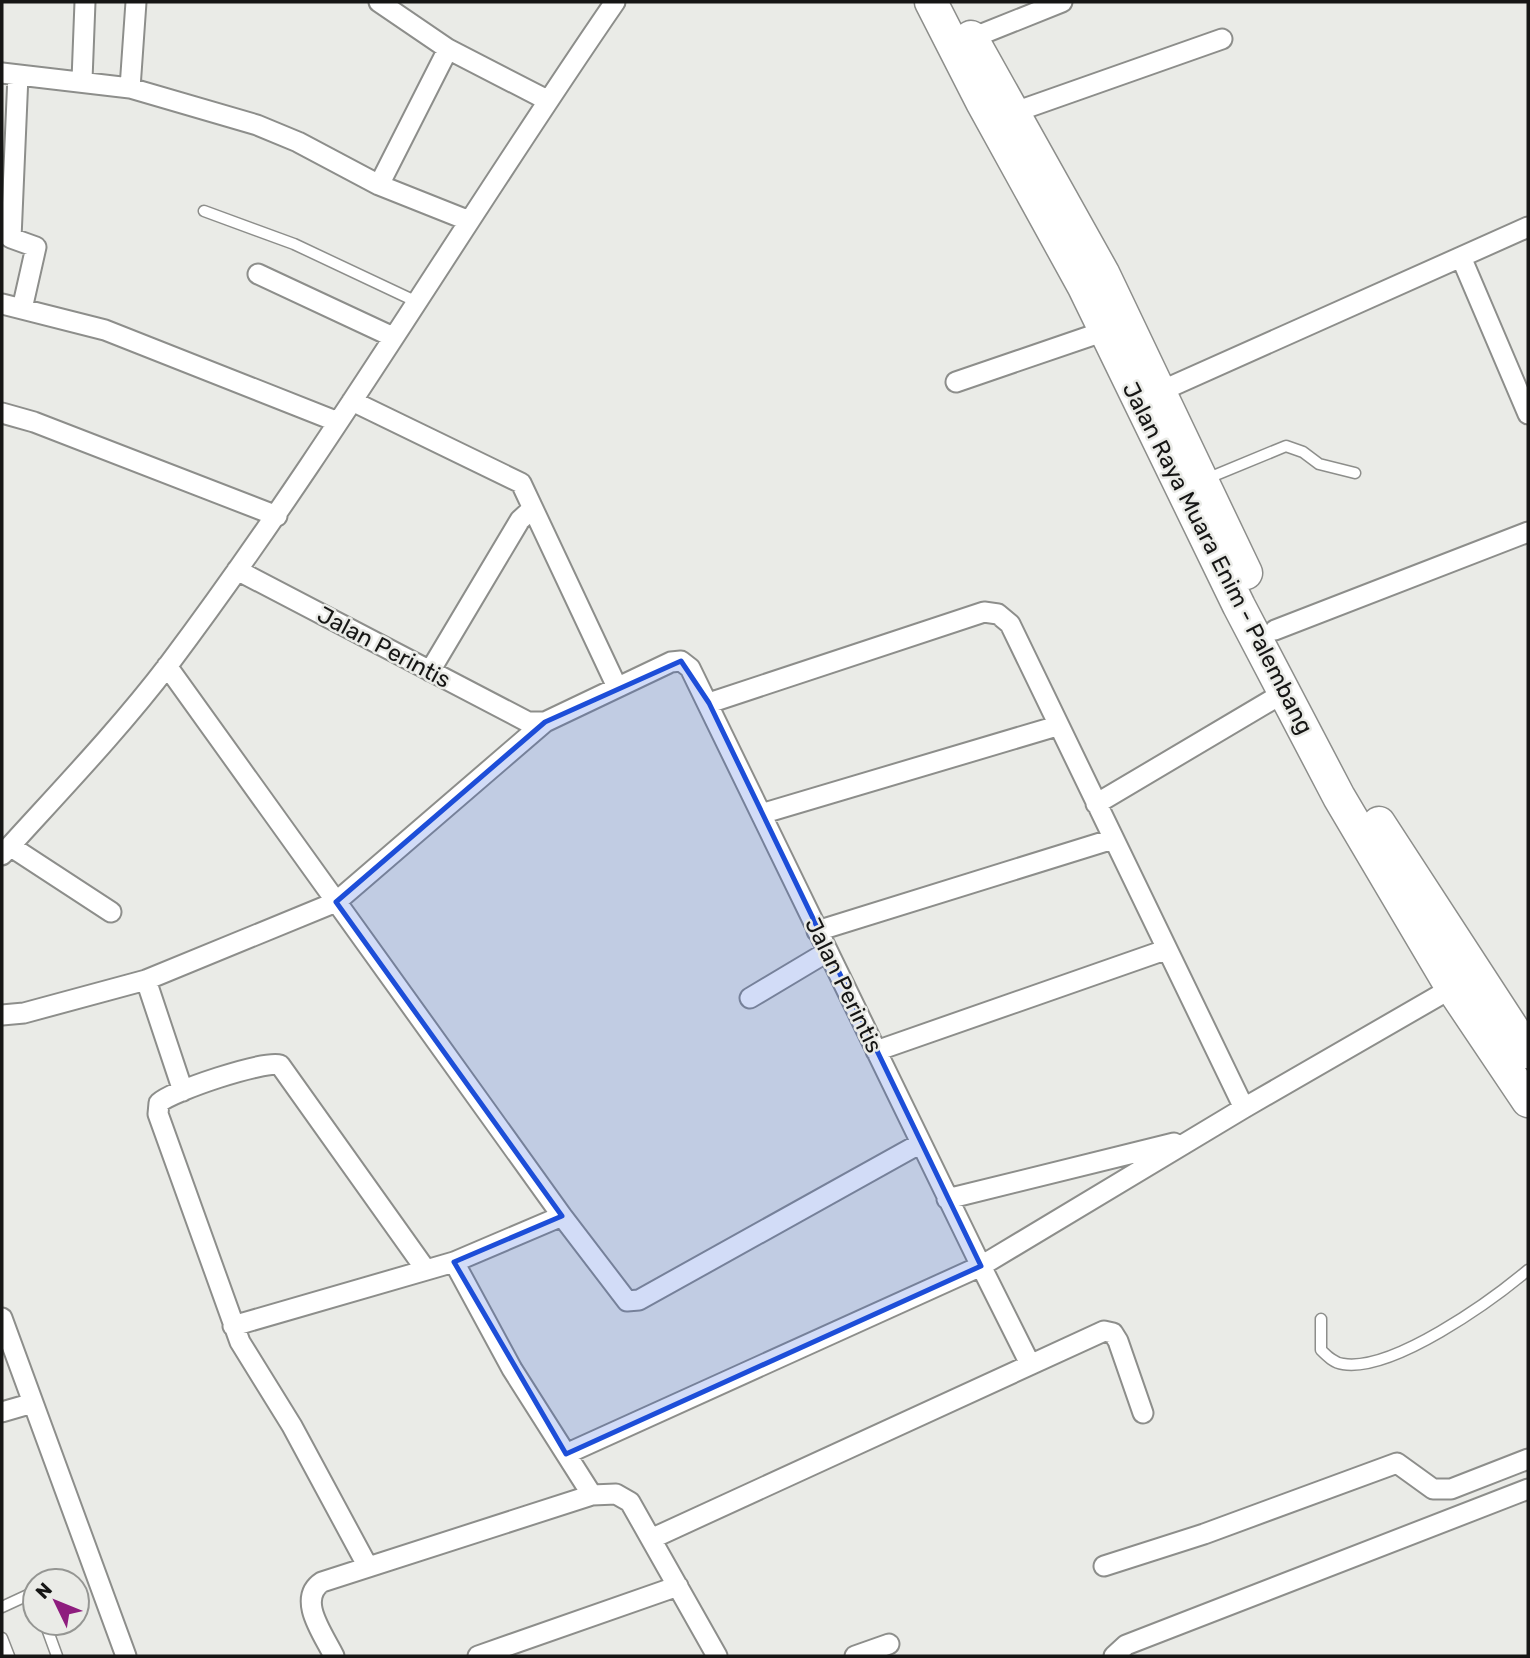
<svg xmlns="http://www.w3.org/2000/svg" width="1530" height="1658" font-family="Rubik,sans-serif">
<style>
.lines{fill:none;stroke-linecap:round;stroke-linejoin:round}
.service-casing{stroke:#8d8e8b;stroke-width:13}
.minor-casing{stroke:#8d8e8b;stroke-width:23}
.primary-casing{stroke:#8d8e8b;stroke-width:35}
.service{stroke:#fff;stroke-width:10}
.minor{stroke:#fff;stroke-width:19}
.primary{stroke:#fff;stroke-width:32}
.marked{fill:#1d4ed8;fill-opacity:0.2;stroke:#1d4ed8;stroke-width:5;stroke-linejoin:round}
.labels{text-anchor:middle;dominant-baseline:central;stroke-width:5;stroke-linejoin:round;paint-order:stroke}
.street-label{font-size:23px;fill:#161615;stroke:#eaebe7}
</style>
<rect width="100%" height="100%" fill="#eaebe7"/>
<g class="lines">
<defs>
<path id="service" d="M204,211L294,244L415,301
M1206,479L1286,446L1303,452L1319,464L1355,473
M1321,1319V1350C1327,1356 1334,1363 1343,1364C1393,1372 1491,1301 1528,1270
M2,1607L28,1595L35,1598
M45,1623L57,1656
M2,1638L9,1656"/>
<path id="minor" d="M379,2L448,49L547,100
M972,38L1062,2
M2,73L130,88L257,125L298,142L379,185L467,220
M18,75L11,238L36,247L22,309
M82,80L85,2
M130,88L136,2
M1015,112L1222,39
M379,185L448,49
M1461,257L1528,414
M258,274L393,337
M2,304L105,330L338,422
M956,382L1105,331
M1152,395L1528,227
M352,401L521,483L617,687
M2,413L34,422L277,516
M237,570L528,722H545L671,662L681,661L690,668L981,1266L1244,1108L1452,988
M1275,630L1528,532
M167,666L562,1216L627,1301L639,1300L921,1143
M430,671L520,520L532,509
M709,703L984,612L998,614L1010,624L1244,1108
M1096,804L1285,692
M761,814L1057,726
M10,846L111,912
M2,855C58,793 118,731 169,664C329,451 464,221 615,2
M817,931L1113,839
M146,980L183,1091
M750,998L827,952
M2,1015L24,1013L146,980L336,902L545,722
M876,1051L1165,950
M947,1199L1174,1143
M454,1262L512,1369L592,1495
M2,1318L126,1656
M233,1326L454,1262L562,1216
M2,1412L33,1403
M566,1454L981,1266L1030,1364
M653,1538L1104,1331L1113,1333L1118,1341L1143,1413
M1104,1566L1204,1534L1397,1463L1433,1489H1451L1528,1459
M368,1567L292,1426L240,1342L158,1114L159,1103C172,1091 264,1060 280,1065L426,1270
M334,1656C324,1635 296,1599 322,1582L592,1495L616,1494L630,1502L717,1656
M478,1656L678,1586
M855,1656L889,1644
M1114,1656L1126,1645L1528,1489"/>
<path id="primary" d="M931,2L982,102L1084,287L1239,606L1339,797L1452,988L1528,1101
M971,37L1103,273L1246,573
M1379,823L1528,1052"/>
</defs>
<use href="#service" class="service-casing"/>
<use href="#minor" class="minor-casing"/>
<use href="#primary" class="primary-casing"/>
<use href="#service" class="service"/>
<use href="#minor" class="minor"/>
<use href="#primary" class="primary"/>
</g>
<path class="marked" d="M681,661L709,703L981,1266L566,1454L454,1262L562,1216L336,902L545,722Z"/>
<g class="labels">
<g class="street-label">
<text transform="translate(1218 558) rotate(63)">Jalan Raya Muara Enim - Palembang</text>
<text transform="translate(384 647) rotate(28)">Jalan Perintis</text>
<text transform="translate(844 985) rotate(64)">Jalan Perintis</text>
</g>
</g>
<rect width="1530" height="1658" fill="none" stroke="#161615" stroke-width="7"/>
<g transform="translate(56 1602) rotate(313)"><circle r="33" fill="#eaebe7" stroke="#959693" stroke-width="2"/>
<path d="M0-5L12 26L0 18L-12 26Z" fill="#8e1d7e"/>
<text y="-10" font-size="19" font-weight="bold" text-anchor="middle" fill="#161615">N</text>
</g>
</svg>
